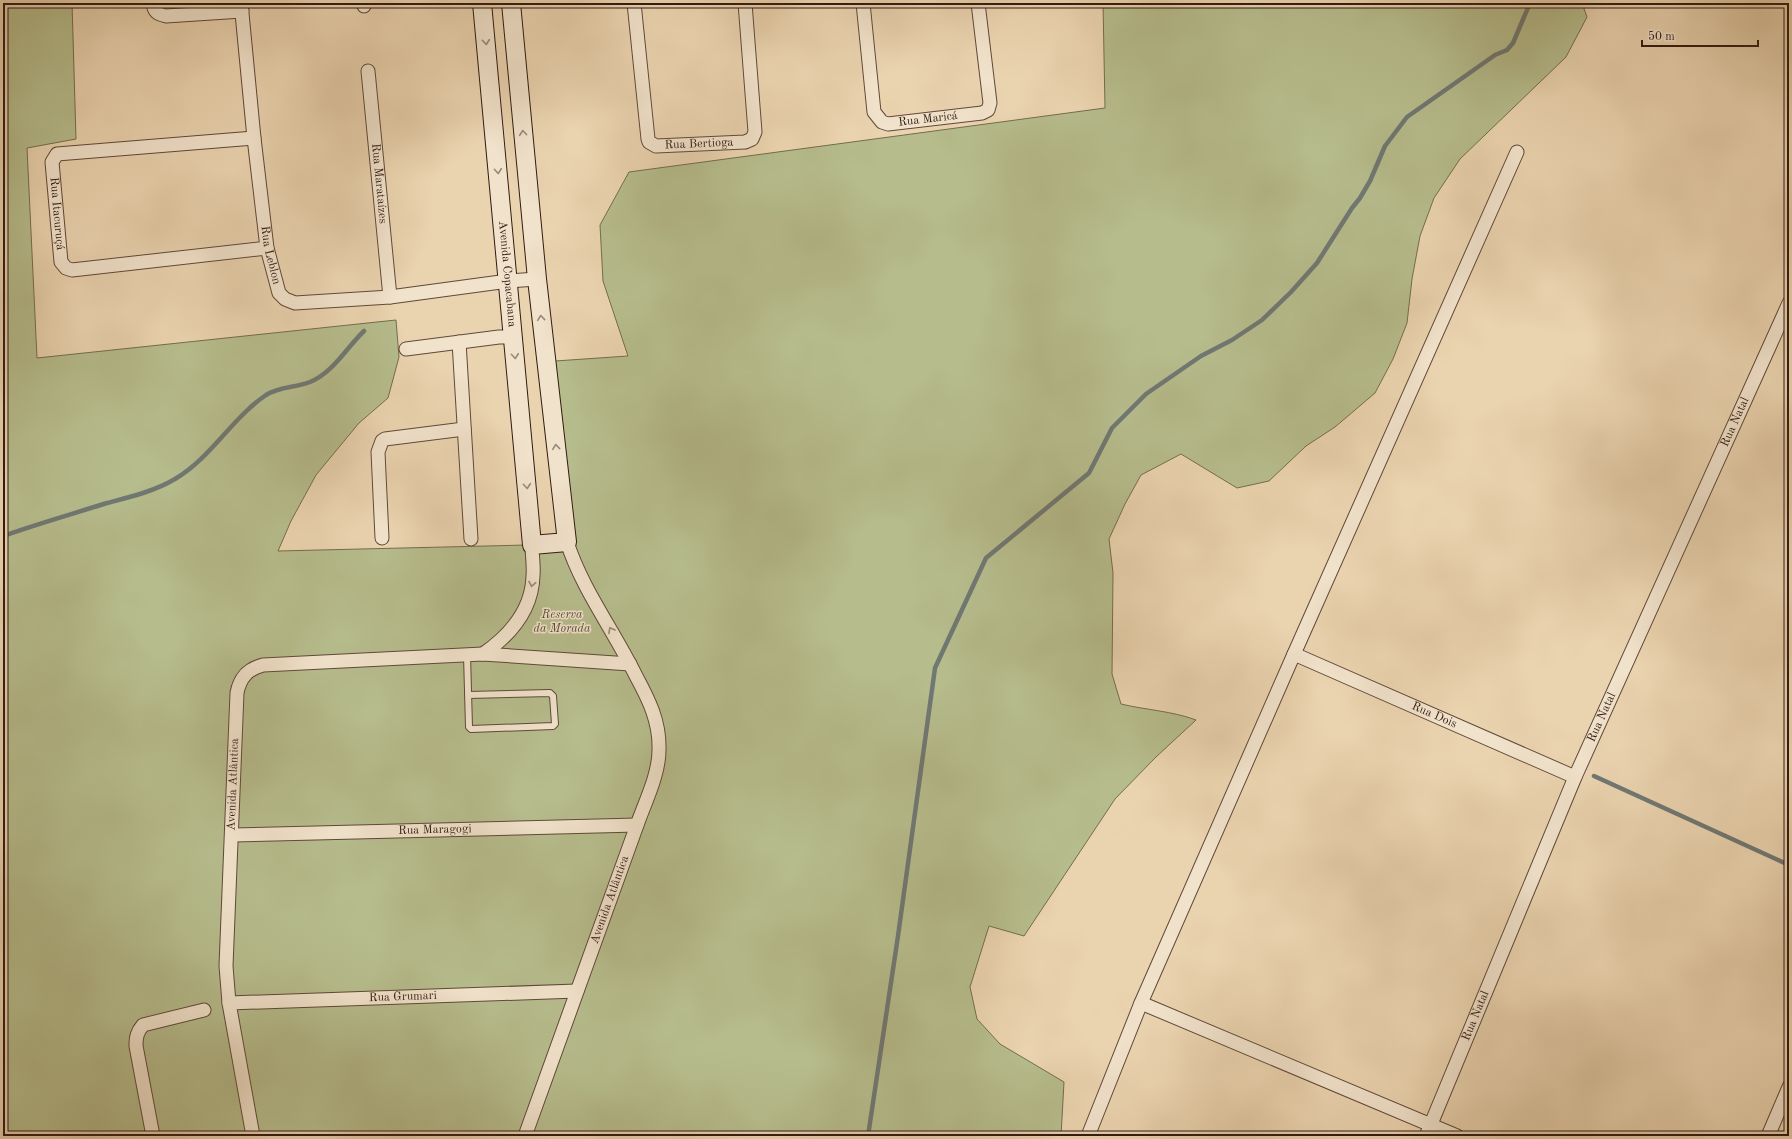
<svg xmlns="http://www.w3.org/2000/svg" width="1792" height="1139" font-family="'Old Standard TT',serif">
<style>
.green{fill:#b6bc8c;stroke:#746c4f}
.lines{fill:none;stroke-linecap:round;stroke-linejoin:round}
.stream{stroke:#707873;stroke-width:4.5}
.lane-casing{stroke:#5f4939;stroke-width:8}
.street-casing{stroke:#5f4939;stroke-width:15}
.secondary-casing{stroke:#311b12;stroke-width:20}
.lane{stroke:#f1e2cb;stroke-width:6}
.street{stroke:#f1e2cb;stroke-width:13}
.secondary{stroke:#f1e2cb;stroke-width:18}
.oneway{stroke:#9b8878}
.labels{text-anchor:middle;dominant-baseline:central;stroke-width:3;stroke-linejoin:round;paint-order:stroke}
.street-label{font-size:12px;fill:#311b12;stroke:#f1e2cb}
.park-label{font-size:12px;font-style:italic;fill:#594b37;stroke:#f1e2cb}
</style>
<rect width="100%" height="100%" fill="#ead3af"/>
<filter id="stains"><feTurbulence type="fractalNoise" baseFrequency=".005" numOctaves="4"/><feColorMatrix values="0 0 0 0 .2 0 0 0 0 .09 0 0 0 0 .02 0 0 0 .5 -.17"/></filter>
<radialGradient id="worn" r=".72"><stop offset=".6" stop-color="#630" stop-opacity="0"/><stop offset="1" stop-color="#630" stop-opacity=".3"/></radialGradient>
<path class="green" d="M3,3H72L76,139L27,148L37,358L396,320L399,357L388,398L359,423L316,475L291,521L278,551L569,544L555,361L628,356L603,281L600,225L629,172L1105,108L1103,3H1582L1587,17L1566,57L1460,159L1434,198L1420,236L1412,279L1407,323L1393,359L1375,393L1335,427L1306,446L1269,481L1237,488L1181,454L1141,475L1125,504L1109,539L1113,573L1112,674L1121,704C1146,710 1172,711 1196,720L1156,757L1115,799L1024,936L989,926L970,987L977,1019L1000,1044L1064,1082L1061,1136H3Z"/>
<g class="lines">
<path class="stream" d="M3,536C37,524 72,514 107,503C130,497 155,491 175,479C211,458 232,418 266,395C280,386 295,388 310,382C333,373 347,347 364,331
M1594,776L1789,865
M868,1136L898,936L935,668L986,558L1089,473L1112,428L1146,394L1201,356L1232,340L1262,320L1291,292L1317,263L1352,208L1360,198L1370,181L1385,146L1407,117L1495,55L1507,50L1513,43L1530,3"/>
<defs>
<path id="lane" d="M467,655L469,727L471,729L553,726L555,724L553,696L550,693L468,695"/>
<g id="street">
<path d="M153,3C154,12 157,14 166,16L242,11"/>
<path id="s1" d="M241,3L254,138L267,248L279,293L285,299L295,303L390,297L508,281L537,279"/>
<path d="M364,3V6"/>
<path id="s2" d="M634,3L648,139L649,142L656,146L745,142L752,139L755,132L745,3"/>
<path id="s3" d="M863,3L874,112L882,122L888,124L982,113L988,110L990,103L978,3"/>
<path id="s4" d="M368,71L390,297"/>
<path id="s5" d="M254,138L57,154L52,162L61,262L66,268L72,270L267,248"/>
<path d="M459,342L471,539"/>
<path d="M406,349L499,337H514"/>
<path d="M382,538L378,452L382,441L385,439L464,429"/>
<path d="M483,654C509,636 532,610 533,576C534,566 532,556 532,545"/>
<path id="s6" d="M1294,654L1575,777"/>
<path id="s7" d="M232,835L637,825"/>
<path id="s8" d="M229,1003L577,991"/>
<path d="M1141,1003L1457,1136"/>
<path d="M153,1136L136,1046C136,1037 137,1032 143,1025L204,1010"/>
<path id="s9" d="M253,1136L229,1003L226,966L237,693C240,677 248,669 263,665L483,654L630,664"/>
<path id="s10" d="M525,1136L637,825C645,802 659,775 659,750C660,722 649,700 636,676C614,631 582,589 567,542"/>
<path d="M1088,1136L1141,1003L1294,654L1517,152"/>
<path id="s11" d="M1426,1136L1575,777L1789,303"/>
<path d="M1768,1136L1789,1087"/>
</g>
<g id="secondary">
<path id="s12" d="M482,3L532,545L567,542L537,279L511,3"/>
</g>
</defs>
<use href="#lane" class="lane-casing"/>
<use href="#street" class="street-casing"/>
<use href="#secondary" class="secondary-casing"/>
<use href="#lane" class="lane"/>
<use href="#street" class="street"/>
<use href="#secondary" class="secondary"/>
</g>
<defs><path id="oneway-chevron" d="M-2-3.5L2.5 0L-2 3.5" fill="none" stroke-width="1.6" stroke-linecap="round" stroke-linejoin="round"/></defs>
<g class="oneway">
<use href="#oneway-chevron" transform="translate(486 42) rotate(85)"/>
<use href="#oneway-chevron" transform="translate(523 133) rotate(-95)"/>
<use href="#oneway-chevron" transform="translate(498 171) rotate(85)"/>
<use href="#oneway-chevron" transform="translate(541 318) rotate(-96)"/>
<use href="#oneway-chevron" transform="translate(515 356) rotate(85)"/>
<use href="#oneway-chevron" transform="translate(556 447) rotate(-96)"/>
<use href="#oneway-chevron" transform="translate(527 486) rotate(85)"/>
<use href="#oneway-chevron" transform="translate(532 584) rotate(101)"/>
<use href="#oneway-chevron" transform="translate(611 630) rotate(-119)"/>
</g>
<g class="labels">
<g class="street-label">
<text stroke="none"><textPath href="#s3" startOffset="169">Rua Maricá</textPath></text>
<text stroke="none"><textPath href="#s2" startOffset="191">Rua Bertioga</textPath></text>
<text stroke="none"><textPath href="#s4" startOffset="113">Rua Marataízes</textPath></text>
<text stroke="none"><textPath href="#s5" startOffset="259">Rua Itacuruçá</textPath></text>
<text stroke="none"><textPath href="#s1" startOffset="254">Rua Leblon</textPath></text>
<text stroke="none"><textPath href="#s12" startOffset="272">Avenida Copacabana</textPath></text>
<text stroke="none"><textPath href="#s11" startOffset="778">Rua Natal</textPath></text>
<text stroke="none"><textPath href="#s6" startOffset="153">Rua Dois</textPath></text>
<text stroke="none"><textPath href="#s11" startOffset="454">Rua Natal</textPath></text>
<text stroke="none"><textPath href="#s9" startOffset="354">Avenida Atlântica</textPath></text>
<text stroke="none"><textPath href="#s7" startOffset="203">Rua Maragogi</textPath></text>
<text stroke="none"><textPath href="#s10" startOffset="251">Avenida Atlântica</textPath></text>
<text stroke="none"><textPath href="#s8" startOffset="174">Rua Grumari</textPath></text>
<text stroke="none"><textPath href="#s11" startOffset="130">Rua Natal</textPath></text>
</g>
<g class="park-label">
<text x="562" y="615">Reserva<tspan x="562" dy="14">da Morada</tspan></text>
</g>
</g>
<rect width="1792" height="1139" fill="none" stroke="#ead3af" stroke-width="16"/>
<rect x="4" y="4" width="1784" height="1131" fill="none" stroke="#311b12" stroke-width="2"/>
<rect x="8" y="8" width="1776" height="1123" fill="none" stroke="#311b12"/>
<path d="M1642 40v6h116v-6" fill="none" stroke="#311b12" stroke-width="2"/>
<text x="1648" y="40" font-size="12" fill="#311b12" stroke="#f1e2cb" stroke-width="3" paint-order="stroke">50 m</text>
<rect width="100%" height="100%" filter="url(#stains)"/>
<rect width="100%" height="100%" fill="url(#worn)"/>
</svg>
